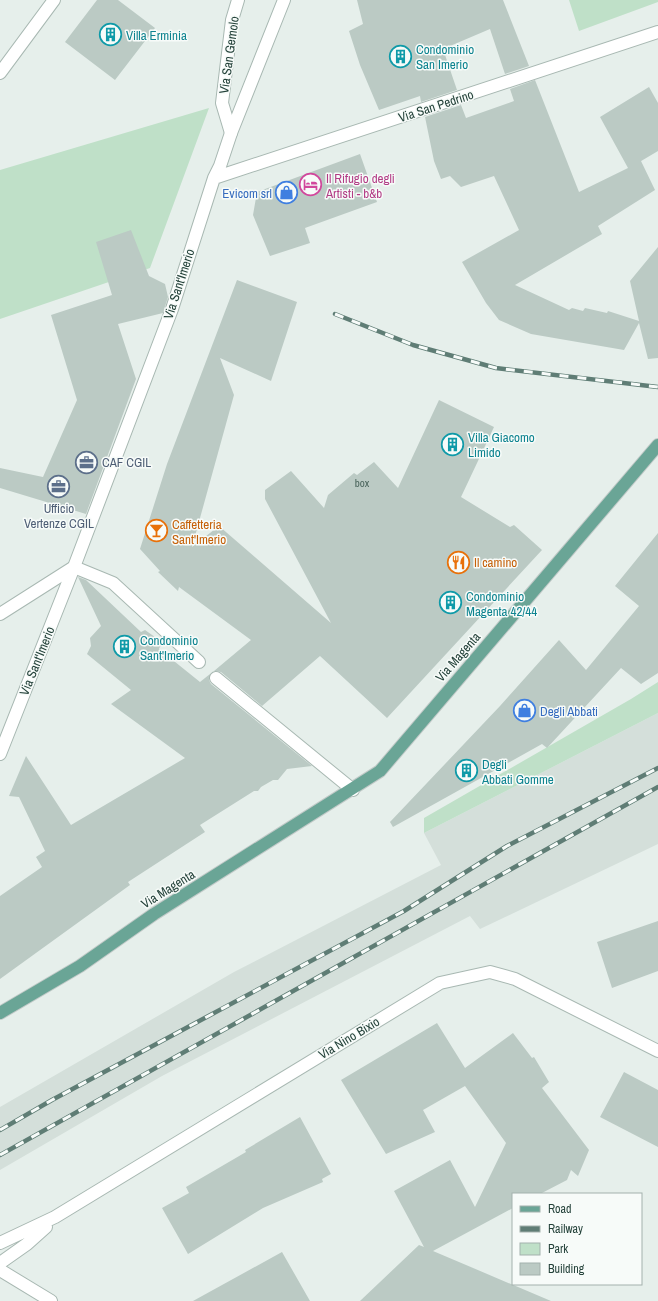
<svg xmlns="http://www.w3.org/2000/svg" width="658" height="1301" font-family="'Archivo Narrow',sans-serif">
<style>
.built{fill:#d4dfda}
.green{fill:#bfe0c8}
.building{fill:#bbcac4}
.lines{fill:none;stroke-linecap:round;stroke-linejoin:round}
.minor-casing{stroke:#a8b8b2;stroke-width:14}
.tertiary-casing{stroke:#a8b8b2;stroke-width:14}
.primary-casing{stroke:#c2cac8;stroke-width:14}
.minor{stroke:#fff;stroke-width:12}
.tertiary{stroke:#fff;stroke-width:12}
.primary{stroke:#6aa596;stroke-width:12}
.rail-casing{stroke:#5f7d75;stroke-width:4.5}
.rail{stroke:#f7fbf9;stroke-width:3;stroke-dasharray:9;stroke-linecap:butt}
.labels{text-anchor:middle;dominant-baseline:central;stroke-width:3;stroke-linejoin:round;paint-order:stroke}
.number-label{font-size:11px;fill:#4a645c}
.culture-label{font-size:13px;fill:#0d838f;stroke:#f7fbf9;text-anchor:start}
.street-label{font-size:13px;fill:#24423a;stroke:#f7fbf9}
.hotel-label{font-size:13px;fill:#b23c85;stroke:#f7fbf9;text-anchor:start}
.shop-label{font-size:13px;fill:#366cbe;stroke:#f7fbf9;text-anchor:end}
.service-label{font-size:13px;fill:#4e5e75;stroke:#f7fbf9;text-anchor:start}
.food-label{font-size:13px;fill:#c56008;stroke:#f7fbf9;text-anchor:start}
</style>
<rect width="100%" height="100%" fill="#e6efeb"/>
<path class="built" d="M658,713V844L480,929L470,916L162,1076L0,1170V1107L234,972L441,865L424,833Z"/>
<path class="green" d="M569,0H658V2L579,31Z
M209,108L150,268L0,319V170Z
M658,682V713L424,833V818L631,699Z"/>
<path class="building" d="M97,0H118L155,28L115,80L65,42Z
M357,0H503L529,66L505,74L490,29L443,49L457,90L421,102L420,96L379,110L360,65L349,31L363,24Z
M535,80L579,192L628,168L600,117L649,87L658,103V151L631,167L641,161L655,190L598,226L602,234L515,285L569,310L572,308L583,311L585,308L607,313L608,311L639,321L630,281L658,247V358L648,359L639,323L624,350L531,334L499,320L486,303L462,262L519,230L494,176L461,187L450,176L441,179L434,161L425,117L461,105L466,118L514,101L510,89Z
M360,154L377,202L305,228L310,243L270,256L253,215L257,192Z
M131,230L149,276L165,284L168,297L163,313L118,324L136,379L86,514L0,488V468L43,477L77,400L51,315L112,295L96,242Z
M237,280L297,302L271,381L220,358L234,395L192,547L219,526L331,623L265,499V490L291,471L324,508L328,495L354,473L357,475L374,462L398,488L439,400L494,427L461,497L510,527L514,525L542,550L387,718L320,656L262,706L221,672L214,671L251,640L179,587L178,591L158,572L160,571L140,549L167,464Z
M658,533V673L641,684L621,668L547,748L542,744L393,827L390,822L500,706L559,640L586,670L639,606L615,586Z
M78,577L86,580L141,632L145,630L162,642L159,649L200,682L210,674L209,680L211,684L312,766L287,769L278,780H273L261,787L258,791H254L200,825L205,832L128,882L130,885L0,979V896L42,867L36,857L45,851L19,797L9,796L26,756L71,825L185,758L111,704L131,690L87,654L91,646L90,638L101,626Z
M658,921V971L612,988L597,942Z
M437,1023L465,1068L513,1033L532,1058L534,1057L549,1082L542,1088L589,1150L578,1176L571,1170L567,1180L540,1194H513V1208L433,1251L551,1301H360L419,1245L424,1247L394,1191L450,1160L475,1207L506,1143L465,1086L423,1110L435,1132L386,1154L341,1080Z
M624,1072L658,1090V1147L600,1117Z
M300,1117L331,1174L322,1179L323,1182L263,1208L188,1254L162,1208L189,1193L186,1187L246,1152L245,1150Z
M282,1252L310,1301H193Z"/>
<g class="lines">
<defs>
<path id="minor" d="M0,73L54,0
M231,133L222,103L232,20L238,0
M0,614L74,567L113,583L199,662
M216,678L353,790
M0,1243L55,1217L440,983L490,972L515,979L658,1051
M0,1263L27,1244L46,1227
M0,1270L51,1301"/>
<path id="tertiary" d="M214,178L658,32
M0,754L74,567L172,309L214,178L220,166L231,133L284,0"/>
<path id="primary" d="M0,1013L80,966L154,914L380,771L658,445"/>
</defs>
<use href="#minor" class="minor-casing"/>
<use href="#tertiary" class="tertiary-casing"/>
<use href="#primary" class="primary-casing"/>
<use href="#minor" class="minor"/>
<use href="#tertiary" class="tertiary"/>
<use href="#primary" class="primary"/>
<defs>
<path id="rail" d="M335,314L413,345L496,368L658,387
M0,1130L52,1100L404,911L507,846L658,768
M0,1155L658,787"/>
</defs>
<use href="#rail" class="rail-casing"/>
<use href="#rail" class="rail"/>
</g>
<defs>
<symbol id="building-ring" viewBox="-11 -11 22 22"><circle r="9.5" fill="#f7fbf9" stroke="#0f9aa8" stroke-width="1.5"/><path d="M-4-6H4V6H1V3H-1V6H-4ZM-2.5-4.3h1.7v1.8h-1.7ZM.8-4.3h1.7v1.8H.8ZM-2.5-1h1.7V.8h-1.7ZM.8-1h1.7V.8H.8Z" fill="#0f9aa8"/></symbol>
<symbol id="hotel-ring" viewBox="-11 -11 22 22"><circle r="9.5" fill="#f7fbf9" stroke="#d1479c" stroke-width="1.5"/><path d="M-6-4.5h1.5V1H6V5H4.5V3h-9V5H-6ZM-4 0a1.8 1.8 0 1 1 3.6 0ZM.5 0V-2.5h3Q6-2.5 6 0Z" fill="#d1479c"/></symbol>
<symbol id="shop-ring" viewBox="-11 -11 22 22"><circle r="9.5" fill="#f7fbf9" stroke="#3f7fe0" stroke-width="1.5"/><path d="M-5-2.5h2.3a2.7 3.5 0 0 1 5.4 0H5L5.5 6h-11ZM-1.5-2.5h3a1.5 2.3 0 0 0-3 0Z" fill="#3f7fe0"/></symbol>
<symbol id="office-ring" viewBox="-11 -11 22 22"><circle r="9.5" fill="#f7fbf9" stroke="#5c6f8a" stroke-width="1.5"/><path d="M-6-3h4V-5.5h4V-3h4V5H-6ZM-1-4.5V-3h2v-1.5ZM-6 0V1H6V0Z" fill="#5c6f8a"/></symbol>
<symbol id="bar-ring" viewBox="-11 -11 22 22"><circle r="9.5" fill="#f7fbf9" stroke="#e8710a" stroke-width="1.5"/><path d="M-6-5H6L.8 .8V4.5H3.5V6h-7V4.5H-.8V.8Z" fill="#e8710a"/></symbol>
<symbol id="restaurant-ring" viewBox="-11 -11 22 22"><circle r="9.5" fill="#f7fbf9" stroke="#e8710a" stroke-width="1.5"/><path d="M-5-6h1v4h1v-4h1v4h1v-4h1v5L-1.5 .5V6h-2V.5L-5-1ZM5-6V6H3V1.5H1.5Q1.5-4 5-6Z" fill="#e8710a"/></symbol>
</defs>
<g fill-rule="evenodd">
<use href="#building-ring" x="98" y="22" width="25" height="25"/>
<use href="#building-ring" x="388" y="44" width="25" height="25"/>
<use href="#hotel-ring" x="298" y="172" width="25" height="25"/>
<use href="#shop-ring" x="274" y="180" width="25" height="25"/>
<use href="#building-ring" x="440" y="432" width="25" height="25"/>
<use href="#office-ring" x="74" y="450" width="25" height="25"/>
<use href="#office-ring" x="46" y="474" width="25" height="25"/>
<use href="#bar-ring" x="144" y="518" width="25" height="25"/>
<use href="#restaurant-ring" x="446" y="550" width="25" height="25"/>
<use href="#building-ring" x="438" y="590" width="25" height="25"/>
<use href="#building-ring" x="112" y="634" width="25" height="25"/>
<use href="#shop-ring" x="512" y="698" width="25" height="25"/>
<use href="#building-ring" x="454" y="758" width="25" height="25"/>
</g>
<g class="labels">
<g class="number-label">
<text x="362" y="483">box</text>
</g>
<g class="culture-label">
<text x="126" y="35">Villa Erminia</text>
<text x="416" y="49">Condominio<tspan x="416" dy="15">San Imerio</tspan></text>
<text x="468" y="437">Villa Giacomo<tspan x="468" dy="15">Limido</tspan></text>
<text x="466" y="596">Condominio<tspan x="466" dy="15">Magenta 42/44</tspan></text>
<text x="140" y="640">Condominio<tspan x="140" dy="15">Sant'Imerio</tspan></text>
<text x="482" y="764">Degli<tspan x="482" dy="15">Abbati Gomme</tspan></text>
</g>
<g class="street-label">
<text transform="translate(229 55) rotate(-82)">Via San Gemolo</text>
<text transform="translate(436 106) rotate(-18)">Via San Pedrino</text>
<text transform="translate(179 284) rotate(-72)">Via Sant'Imerio</text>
<text transform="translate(458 657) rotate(-49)">Via Magenta</text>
<text transform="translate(37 661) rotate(-68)">Via Sant'Imerio</text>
<text transform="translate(168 889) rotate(-32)">Via Magenta</text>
<text transform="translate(349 1038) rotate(-31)">Via Nino Bixio</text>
</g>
<g class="hotel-label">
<text x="326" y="178">Il Rifugio degli<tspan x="326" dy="15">Artisti - b&amp;b</tspan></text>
</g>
<g class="shop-label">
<text x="272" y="193">Evicom srl</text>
<text x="540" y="711" text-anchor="start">Degli Abbati</text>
</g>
<g class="service-label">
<text x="102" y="462">CAF CGIL</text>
<text x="59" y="508" text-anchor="middle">Ufficio<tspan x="59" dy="15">Vertenze CGIL</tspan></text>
</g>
<g class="food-label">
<text x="172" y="524">Caffetteria<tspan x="172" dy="15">Sant'Imerio</tspan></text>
<text x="474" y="562">Il camino</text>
</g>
</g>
<rect x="512" y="1193" width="130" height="92" fill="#f7fbf9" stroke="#a3b1ad"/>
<rect x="520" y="1206" width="20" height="6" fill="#6aa596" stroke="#a3b1ad"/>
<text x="548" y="1213" font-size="12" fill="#24423a">Road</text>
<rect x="520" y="1226" width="20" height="6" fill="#5f7d75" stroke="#a3b1ad"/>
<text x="548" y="1233" font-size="12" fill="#24423a">Railway</text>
<rect x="520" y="1243" width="20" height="12" fill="#bfe0c8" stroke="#a3b1ad"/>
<text x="548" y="1253" font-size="12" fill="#24423a">Park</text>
<rect x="520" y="1263" width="20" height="12" fill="#bbcac4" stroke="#a3b1ad"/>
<text x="548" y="1273" font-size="12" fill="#24423a">Building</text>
</svg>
